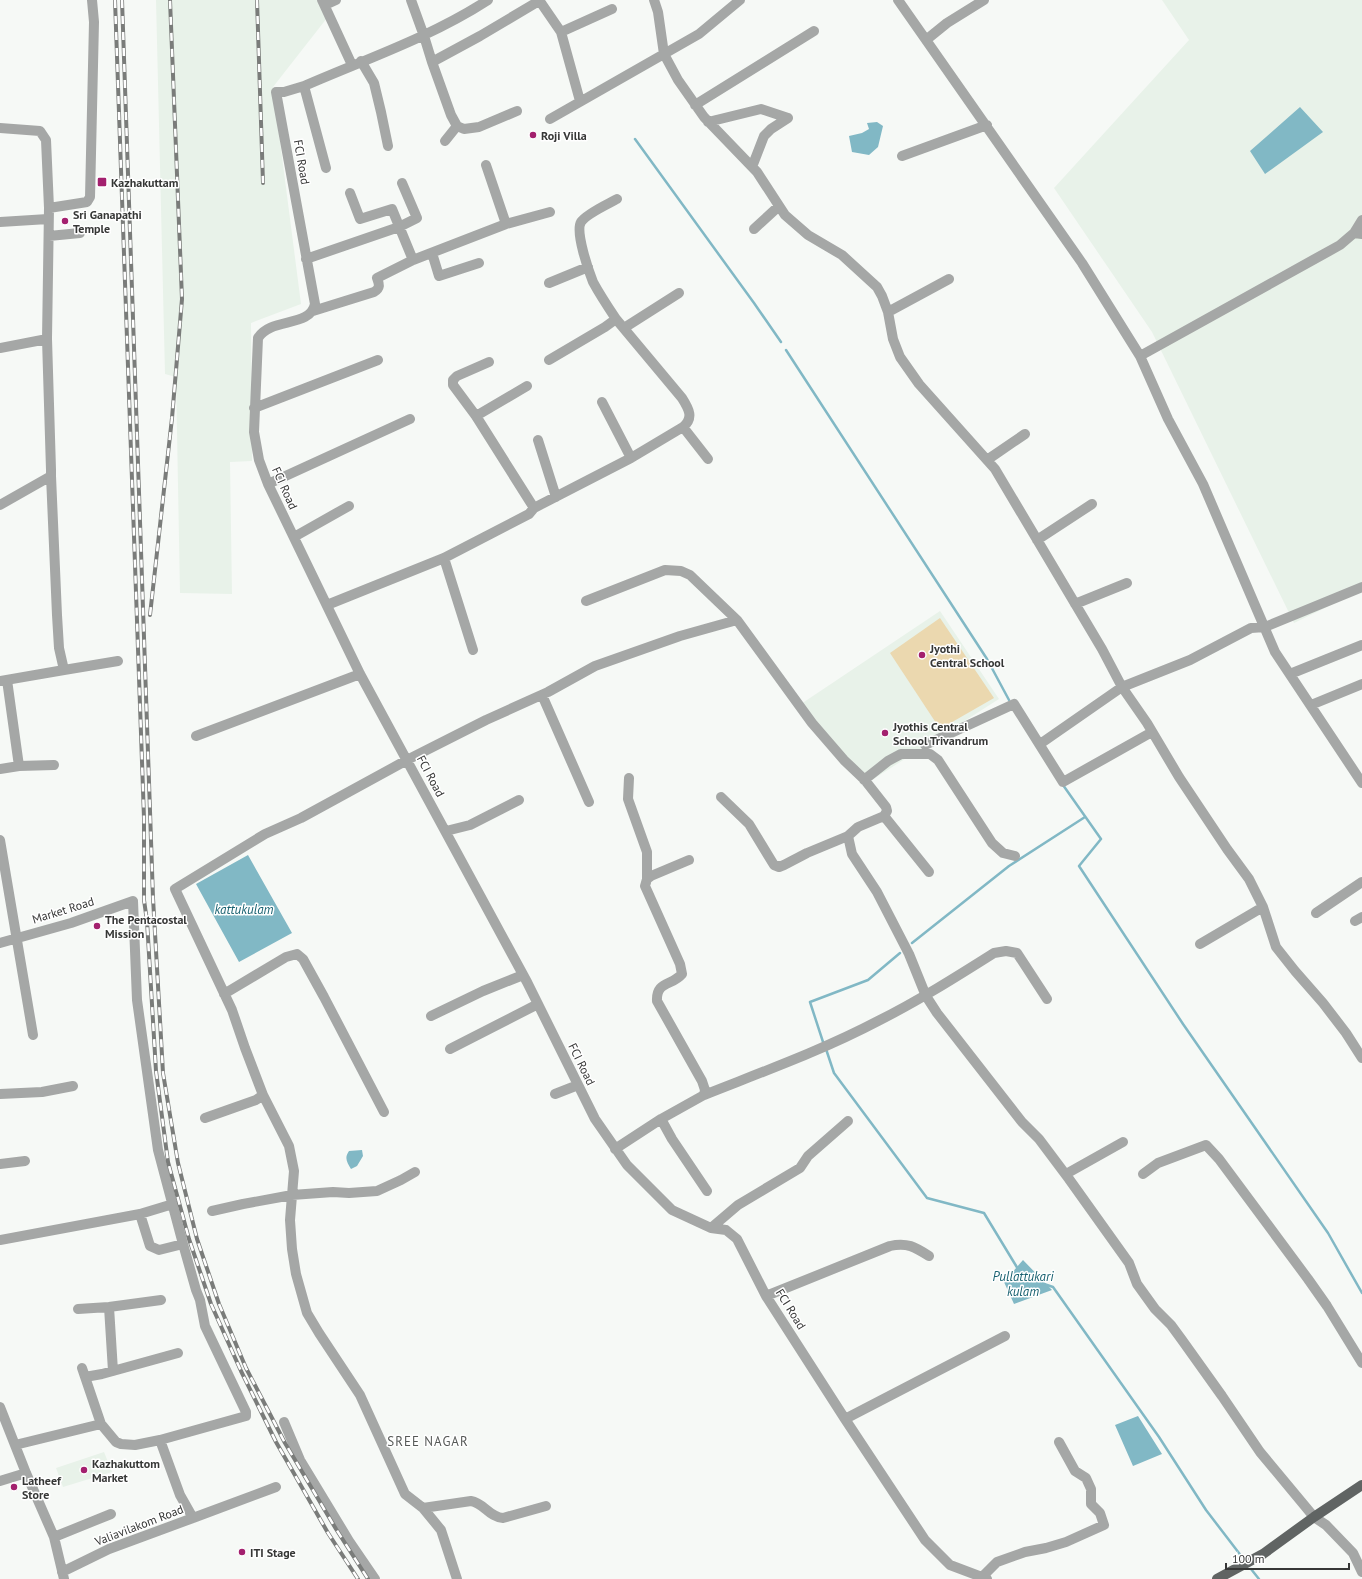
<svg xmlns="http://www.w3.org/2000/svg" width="1362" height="1579" font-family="'PT Sans',sans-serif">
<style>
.built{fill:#e8f2e9}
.green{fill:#ebd8af}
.water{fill:#81b8c5}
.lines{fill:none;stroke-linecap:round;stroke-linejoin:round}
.stream{stroke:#81b8c5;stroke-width:2.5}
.minor{stroke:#a5a7a6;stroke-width:10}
.major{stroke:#606463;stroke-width:10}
.rail-casing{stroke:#7a7c7a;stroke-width:4}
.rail{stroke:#fff;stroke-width:2.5;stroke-dasharray:8;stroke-linecap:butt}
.poi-dot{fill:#a3206e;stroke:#fff;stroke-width:1.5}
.labels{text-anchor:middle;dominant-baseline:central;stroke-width:3;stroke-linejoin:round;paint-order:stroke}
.poi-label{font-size:12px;font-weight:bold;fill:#363736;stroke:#fff;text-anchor:start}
.street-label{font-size:12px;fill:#363736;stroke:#fff}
.water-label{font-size:13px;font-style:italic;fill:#186170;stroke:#fff}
.neighbourhood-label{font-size:13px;letter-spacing:1px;fill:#555856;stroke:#fff}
</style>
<rect width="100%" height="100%" fill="#f6f9f6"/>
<path class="built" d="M156,0H319L327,18L273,87L301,304L251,323L252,461L230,462L232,594L180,593L176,377L165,374Z
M1162,0H1362V590L1294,623L1152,332L1054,188L1189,40Z
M940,611L999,699L864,785L801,704Z
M104,1452L112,1472L63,1487L56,1468Z"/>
<path class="green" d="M940,618L994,698L940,729L890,653Z"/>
<path class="water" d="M1300,107L1323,132L1265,174L1250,151Z
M877,122L883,126L878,147L869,155L852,152L849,136L862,133L869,129L867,123Z
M248,855L292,933L239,962L196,884Z
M362,1150L363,1156L357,1166L351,1169C347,1162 344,1158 349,1151Z
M1023,1260L1052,1290L1014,1304L1004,1282Z
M1138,1416L1162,1454L1133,1466L1115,1425Z"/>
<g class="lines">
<path class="stream" d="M635,139L754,303L781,342
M786,350L987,659L1009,700
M1063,785L1101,839L1079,866L1183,1024L1328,1233L1362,1293
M912,943L1009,866L1085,817
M824,1045L810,1002L868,980L900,953
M826,1049L834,1073L927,1198L984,1213L1018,1269
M1044,1284L1053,1287L1159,1437L1206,1510L1242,1557
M1251,1569L1259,1579"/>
<path class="minor" d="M322,0L352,65
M411,0L424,36L432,62L451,115L457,126L464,129L479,127L517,111
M488,0C431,37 366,59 304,86L284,92H276L315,304C310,328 271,317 258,338L254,432L259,460L268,484L360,674L527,982L595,1119L627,1165L672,1210L711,1228L726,1230L737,1239L766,1296L845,1419L925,1540L950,1565L987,1579
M539,0L561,32L580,101
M654,0L658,12L664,54L678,80L704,117L757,172L785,215L808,235L842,255L877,287L882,296L888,312L893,339L900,357L919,384L995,469L1102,649L1122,687L1147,723L1179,777L1227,849L1249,879L1263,907L1276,947L1295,971L1323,1003L1346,1033L1362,1058
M898,0L1082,263L1140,356L1168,419L1203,484L1275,652L1362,783
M325,5L336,0
M561,32L612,9
M926,40L947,23L984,0
M361,61L374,83L381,112L388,146
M432,62L480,36L539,1
M304,86L326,168
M695,105L814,31
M550,119L699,34L740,0
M708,122L761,109L788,118
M0,128L40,131L46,140L49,208L47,339L51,470V476L0,505
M445,141L457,126
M902,156L987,125
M486,165L506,224
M752,167L764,136L771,129L788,118
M350,193L360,219L392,209L413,260L506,224L550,212
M49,208L87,202L90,197L94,22L92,0
M0,222L48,219
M754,229L779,206
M1354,233L1362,220
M49,236L80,233
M432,253L439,276L479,263
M306,259L399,227L417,218L402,183
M549,283L588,267
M313,311L374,292C381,288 379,284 377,278L413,260
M888,312L949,279
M616,319C608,307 600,295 593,282C589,272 575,232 581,222C586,214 608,204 617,199
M624,328L679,293
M0,348L47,339
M1140,356L1340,245L1354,233L1362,234
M489,362L457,376L453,380V385L476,416L534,508
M602,402L631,458
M254,408L378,360
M476,416L527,386
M683,427L708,459
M538,440L556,497
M987,460L1025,434
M268,484L410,419
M294,537L349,506
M1037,540L1092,504
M444,558L473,650
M586,601L665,570L681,571L690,575L737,620L812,723L844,760L864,779L886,807L887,811L884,816L858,827L848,836L852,854L877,892L909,954L926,996L937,1013L1022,1122L1039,1139L1069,1179L1129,1263L1137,1284L1155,1309L1171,1325L1182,1340L1222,1396L1260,1452L1314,1517L1326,1525L1353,1553L1362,1572
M1075,604L1127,583
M327,605L444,558L529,514L534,508L631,458L683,427C694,418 689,409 682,398L616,319L605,327L549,360
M64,670L118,661
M1290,674L1362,645
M7,680L19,766L54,765
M0,681L64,670L59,648L57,615L51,476
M542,695L589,802
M1311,705L1362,684
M196,736L360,674
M1040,744L1122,687L1190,660L1251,628L1265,627L1362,587
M925,745L1014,704L1063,782L1152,732
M0,769L19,766
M629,778L628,799L647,852V879
M864,780L888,761L901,754H930L938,760L992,843L1003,853L1015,856
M721,797L749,824L774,865L779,867L784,865L807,853L848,836
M884,816L929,872
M446,831L470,825L519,800
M0,840L33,1035
M1316,913L1362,882
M1355,921L1362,917
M0,943L71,923L133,901L137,1000L158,1150L183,1244L196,1290L200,1300L205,1326L246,1412V1416L160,1440L135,1445L121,1444L116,1442L101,1424L82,1368
M1200,944L1263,907
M224,994L286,957L297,954L303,959L324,997L384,1112
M431,1016L483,991L523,975
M450,1049L538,1004
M0,1094L42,1092L73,1086
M555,1094L578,1085
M263,1095L289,1146L294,1171L290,1220L292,1249L296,1274L307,1313L319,1333L360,1395L405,1494L423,1508L441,1530L457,1579
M704,1095C762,1072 823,1050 878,1021C918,1001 956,977 994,953L1006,951L1017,953L1047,999
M205,1118L256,1100L263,1095L245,1048L232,1010L175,889L265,834L301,818L407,760L486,720L548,692L595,666L680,636L737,620
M661,1119L672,1139L707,1191
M615,1149L661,1119L704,1095L705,1090L702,1081L657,1001C656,981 672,986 682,974L680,964L645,886L647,879L651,876L689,860
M0,1164L25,1161
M1066,1174L1123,1142
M1143,1174L1158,1163L1206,1145L1219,1159L1308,1279L1327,1306L1362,1363
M212,1211L243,1204L292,1195L333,1192L349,1193L377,1191L401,1180L415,1172
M140,1214L150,1246L159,1250L183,1244
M711,1228L738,1205L800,1168L808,1156L848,1121
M0,1240L140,1214L173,1204
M766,1296L890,1246C907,1242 915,1247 929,1256
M109,1307L113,1371
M78,1309L109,1307L161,1300
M85,1377L102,1374L178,1353
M0,1407L26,1473L54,1537L64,1579
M845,1419L1005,1336
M284,1422L300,1460L349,1541L375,1579
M15,1445L101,1424
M0,1481L26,1473
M423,1508L471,1501C484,1503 489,1517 503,1518L546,1506
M193,1518L276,1487
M54,1537L111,1514
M62,1572L109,1549L193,1518L180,1495L160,1440
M982,1577L997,1562L1025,1552L1046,1548L1066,1542L1104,1525L1100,1513L1091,1504V1489L1086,1478L1075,1471L1059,1442"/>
<path class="major" d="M1217,1579L1263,1554L1314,1517L1362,1485"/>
<defs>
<path id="rail" d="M115,0L144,818V900L147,921L156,1071L168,1162L189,1239L211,1304L241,1371L276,1442L328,1533L358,1579
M122,0L153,898L163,1073L178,1163L197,1239L219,1304L246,1368L285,1443L336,1529L368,1579
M257,0L263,183
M150,615L172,418L182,299L170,0"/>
</defs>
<use href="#rail" class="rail-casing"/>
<use href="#rail" class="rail"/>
</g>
<g class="poi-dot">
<circle cx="533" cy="135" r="4"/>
<rect x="97" y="177" width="10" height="10" rx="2"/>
<circle cx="65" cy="221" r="4"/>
<circle cx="922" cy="655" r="4"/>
<circle cx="885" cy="733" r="4"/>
<circle cx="97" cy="926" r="4"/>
<circle cx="84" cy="1470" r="4"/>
<circle cx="14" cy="1487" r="4"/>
<circle cx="242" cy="1552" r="4"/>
</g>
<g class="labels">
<g class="poi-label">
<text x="541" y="135">Roji Villa</text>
<text x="111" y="182">Kazhakuttam</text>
<text x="73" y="214">Sri Ganapathi<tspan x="73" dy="14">Temple</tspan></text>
<text x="930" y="648">Jyothi<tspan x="930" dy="14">Central School</tspan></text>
<text x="893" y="726">Jyothis Central<tspan x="893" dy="14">School Trivandrum</tspan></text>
<text x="105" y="919">The Pentacostal<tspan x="105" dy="14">Mission</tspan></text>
<text x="92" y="1463">Kazhakuttom<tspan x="92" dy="14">Market</tspan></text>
<text x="22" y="1480">Latheef<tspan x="22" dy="14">Store</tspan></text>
<text x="250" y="1552">ITI Stage</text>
</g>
<g class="street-label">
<text transform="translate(302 162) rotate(80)">FCI Road</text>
<text transform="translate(285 488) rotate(66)">FCI Road</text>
<text transform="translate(431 776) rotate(62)">FCI Road</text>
<text transform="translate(63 910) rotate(-17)">Market Road</text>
<text transform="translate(582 1064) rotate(64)">FCI Road</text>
<text transform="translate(791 1309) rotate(58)">FCI Road</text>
<text transform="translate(139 1525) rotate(-21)">Valiavilakom Road</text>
</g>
<g class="water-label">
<text x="244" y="909">kattukulam</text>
<text x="1023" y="1276">Pullattukari<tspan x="1023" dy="15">kulam</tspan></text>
</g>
<g class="neighbourhood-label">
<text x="428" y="1441">SREE NAGAR</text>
</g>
</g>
<path d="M1226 1563v6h123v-6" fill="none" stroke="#363736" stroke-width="2"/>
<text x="1232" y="1563" font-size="12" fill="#363736" stroke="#ffffff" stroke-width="3" paint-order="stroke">100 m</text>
</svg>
